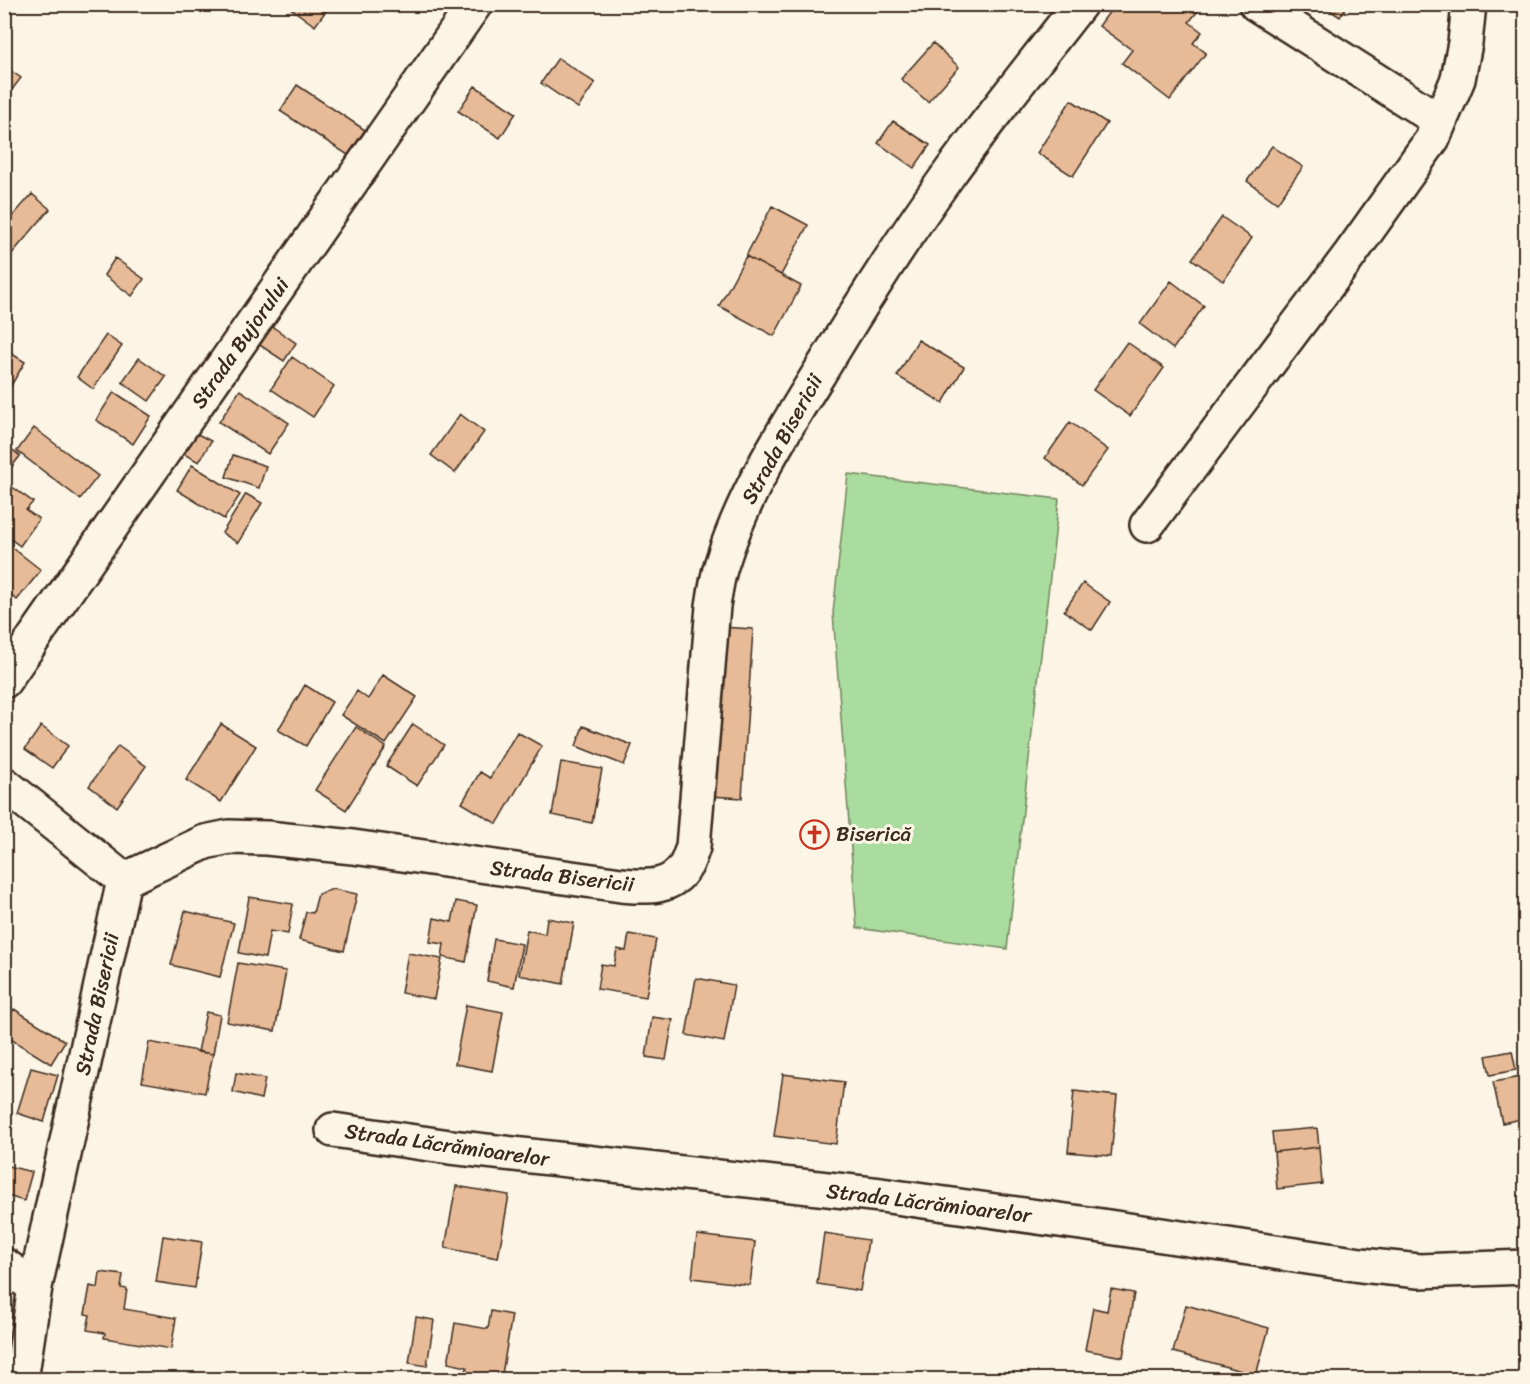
<svg xmlns="http://www.w3.org/2000/svg" width="1530" height="1384" font-family="Sriracha,sans-serif">
<style>
.green{fill:#a9dc9e;stroke:#72835e;stroke-width:1.5}
.building{fill:#e8bb98;stroke:#3b2a1e;stroke-width:1.5}
.lines{fill:none;stroke-linecap:round;stroke-linejoin:round}
.minor-casing{stroke:#3b2a1e;stroke-width:38}
.minor{stroke:#fcf5e5;stroke-width:33}
.labels{text-anchor:middle;dominant-baseline:central;stroke-width:6;stroke-linejoin:round;paint-order:stroke}
.street-label{font-size:21px;fill:#3b2a1e;stroke:#fcf5e5}
.poi-label{font-size:21px;fill:#3b2a1e;stroke:#fcf5e5;text-anchor:start}
</style>
<rect width="100%" height="100%" fill="#fcf5e5"/>
<filter id="ink" filterUnits="userSpaceOnUse"><feTurbulence type="fractalNoise" baseFrequency=".0167" numOctaves="2"/><feDisplacementMap in="SourceGraphic" scale="12" xChannelSelector="R" yChannelSelector="G"/><feConvolveMatrix kernelMatrix="1 2 1 2 8 2 1 2 1" color-interpolation-filters="sRGB"/></filter>
<g filter="url(#ink)">
<path class="green" d="M848,474L1059,499L1007,949L857,928L833,613Z"/>
<path class="building" d="M285,4H329L330,5L315,26Z
M1115,4H1142L1146,8L1148,4H1166L1169,6L1170,4H1189L1198,11L1189,22L1202,32L1193,43L1206,53L1170,100L1122,63L1132,50L1099,26Z
M1320,4H1348L1340,17Z
M933,43L959,67L928,102L901,79Z
M558,58L595,83L578,108L541,83Z
M4,66L21,78L4,100Z
M297,85L365,130L348,155L280,111Z
M475,86L516,113L500,138L458,111Z
M1071,100L1107,123L1073,176L1037,153Z
M893,121L930,145L914,168L878,143Z
M1272,146L1303,167L1277,203L1247,181Z
M32,194L50,209L4,263V226Z
M772,206L808,225L781,275L746,256Z
M1222,217L1252,238L1223,281L1192,259Z
M746,256L801,286L774,336L719,306Z
M115,258L144,279L132,296L104,275Z
M1171,281L1204,306L1173,349L1140,324Z
M267,323L296,343L284,361L255,342Z
M106,335L122,346L93,389L77,377Z
M918,340L964,367L943,403L897,376Z
M1127,342L1164,368L1130,416L1093,390Z
M4,349L25,362L6,394L4,393Z
M292,357L334,386L313,417L271,389Z
M139,358L166,377L149,401L122,382Z
M240,390L289,423L268,454L219,422Z
M114,392L151,416L133,444L96,420Z
M460,414L484,432L455,473L431,455Z
M1070,422L1108,450L1082,485L1045,458Z
M34,428L98,476L80,499L17,451Z
M188,429L211,441L199,462L176,450Z
M4,443L20,456L6,474L4,472Z
M233,455L266,466L259,488L226,477Z
M192,465L240,495L224,519L177,490Z
M4,481L33,502L26,510L39,519L20,546L4,534Z
M246,494L262,503L238,543L222,533Z
M4,541L41,570L17,600L4,590Z
M1083,583L1110,602L1092,630L1064,611Z
M721,627L753,629L742,798L710,796Z
M383,675L417,697L386,744L341,715L357,691L368,699Z
M305,685L332,702L306,746L278,730Z
M221,724L256,746L221,802L186,780Z
M413,724L444,745L417,786L386,766Z
M41,726L68,746L52,768L25,749Z
M583,726L632,745L624,765L576,746Z
M356,727L386,747L346,810L315,790Z
M517,732L542,746L497,824L462,803L480,772L490,778Z
M118,746L146,766L117,807L89,786Z
M561,762L602,769L592,823L552,815Z
M333,889L357,894L344,951L299,940L306,912L313,913L318,894Z
M249,897L293,904L288,934L270,931L265,958L239,953Z
M456,901L477,905L466,962L442,957L444,944L430,942L434,918L452,922Z
M185,911L234,923L220,977L171,965Z
M547,918L574,923L563,984L519,975L527,930L545,934Z
M629,934L656,939L646,997L597,989L601,964L614,966L617,949L626,951Z
M494,939L522,944L514,987L487,981Z
M408,953L442,959L434,999L401,993Z
M238,963L286,971L275,1031L227,1022Z
M696,978L734,985L724,1042L686,1035Z
M466,1005L503,1012L492,1071L455,1064Z
M14,1009L65,1041L51,1064L4,1035V1025Z
M206,1012L220,1015L213,1054L198,1052Z
M652,1017L673,1020L666,1060L646,1057Z
M149,1042L213,1054L205,1093L142,1082Z
M1512,1051L1516,1070L1490,1075L1486,1056Z
M31,1068L58,1075L44,1122L17,1113Z
M236,1073L265,1079L261,1099L233,1092Z
M783,1074L844,1082L836,1144L774,1136Z
M1526,1076V1118L1502,1123L1493,1082Z
M1074,1091L1117,1096L1111,1156L1068,1152Z
M1317,1128L1319,1147L1274,1152L1272,1132Z
M1319,1147L1322,1184L1277,1189L1274,1152Z
M4,1165L32,1172L24,1201L4,1195Z
M456,1186L509,1195L498,1258L445,1248Z
M824,1233L868,1240L860,1291L817,1284Z
M697,1235L755,1242L750,1285L692,1278Z
M163,1236L202,1242L195,1288L156,1282Z
M100,1272L123,1275L121,1288L127,1289L124,1309L176,1318L171,1349L104,1338L105,1333L87,1330L90,1315L85,1314L90,1286L98,1288Z
M1111,1289L1134,1293L1123,1357L1085,1350L1093,1308L1107,1311Z
M1186,1305L1269,1328L1256,1375L1173,1352Z
M491,1311L512,1315L501,1380H465L467,1367L448,1363L455,1323L488,1329Z
M416,1317L434,1320L427,1366L409,1363Z"/>
<g class="lines">
<defs>
<path id="minor" d="M1433,138L1458,79L1465,43L1469,4
M1147,525L1349,256L1433,138L1436,125L1432,116L1256,4
M4,681L475,4
M4,784L124,880
M333,1130L450,1147L881,1195L1102,1226L1361,1265L1419,1271L1526,1267
M4,1265L35,1287
M21,1380L35,1287L124,880L205,842L229,837L267,838L353,847L621,885C646,887 671,890 686,865C689,859 691,853 693,847L713,606C715,593 717,579 721,566C742,497 782,433 820,372C861,304 903,238 949,174C991,116 1036,61 1080,4"/>
</defs>
<use href="#minor" class="minor-casing"/>
<use href="#minor" class="minor"/>
</g>
</g>
<defs>
<symbol id="church-ring" viewBox="-11 -11 22 22"><circle r="9.5" fill="#fcf5e5" stroke="#c8321e" stroke-width="1.5"/><path d="M-1.2-6h2.4v3.5h3.3v2.4h-3.3V6h-2.4V-.1h-3.3v-2.4h3.3Z" fill="#c8321e"/></symbol>
</defs>
<g fill-rule="evenodd">
<use href="#church-ring" x="798" y="818" width="33" height="33"/>
</g>
<g class="labels">
<g class="street-label">
<text transform="translate(240 343) rotate(-55)">Strada Bujorului</text>
<text transform="translate(782 439) rotate(-61)">Strada Bisericii</text>
<text transform="translate(562 876) rotate(7)">Strada Bisericii</text>
<text transform="translate(97 1004) rotate(-78)">Strada Bisericii</text>
<text transform="translate(447 1145) rotate(8)">Strada Lăcrămioarelor</text>
<text transform="translate(929 1203) rotate(7)">Strada Lăcrămioarelor</text>
</g>
<g class="poi-label">
<text x="836" y="834">Biserică</text>
</g>
</g>
<rect width="1530" height="1384" fill="none" stroke="#fcf5e5" stroke-width="24"/>
<rect x="12" y="12" width="1506" height="1360" fill="none" stroke="#3b2a1e" stroke-width="2" filter="url(#ink)"/>
</svg>
